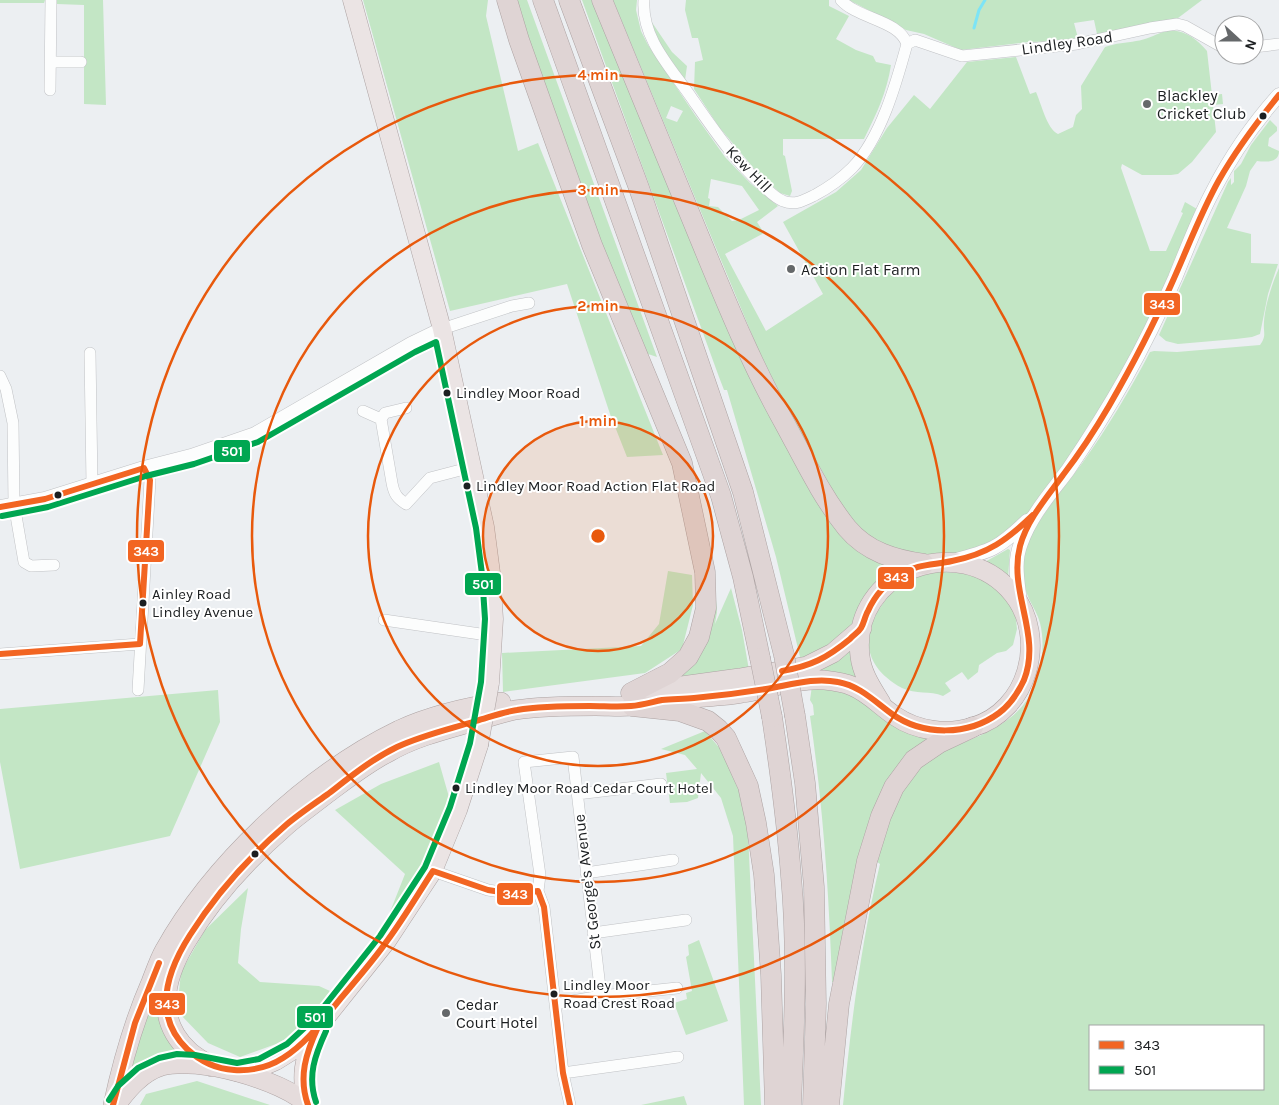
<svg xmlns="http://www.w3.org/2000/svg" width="1279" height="1105" font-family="Karla,sans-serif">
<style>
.green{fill:#c3e6c5;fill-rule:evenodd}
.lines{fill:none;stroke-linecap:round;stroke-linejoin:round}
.stream{stroke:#7de4f6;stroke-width:3}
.minor-casing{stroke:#c0c2c5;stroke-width:12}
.tertiary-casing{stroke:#c0c2c5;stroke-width:15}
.primary-casing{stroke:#ada3a3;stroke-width:19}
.trunk-casing{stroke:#ada3a3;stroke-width:20}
.motorway-casing{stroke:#ada3a3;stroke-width:21}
.minor{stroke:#fcfdfd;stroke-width:11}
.tertiary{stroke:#fcfdfd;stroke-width:14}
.primary{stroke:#ebe4e4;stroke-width:18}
.trunk{stroke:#e5dcdc;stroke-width:19}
.motorway{stroke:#dfd4d4;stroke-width:20}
.primary-bridge-casing{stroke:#ada3a3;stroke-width:19;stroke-linecap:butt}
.motorway-bridge-casing{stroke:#ada3a3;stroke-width:21;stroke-linecap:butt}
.primary-bridge{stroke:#ebe4e4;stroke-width:18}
.motorway-bridge{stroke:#dfd4d4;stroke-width:20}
.bus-1-casing{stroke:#fff;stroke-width:10}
.bus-2-casing{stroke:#fff;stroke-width:10}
.bus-1{stroke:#f26522;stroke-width:6}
.bus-2{stroke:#00a651;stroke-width:6}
.ring{fill:none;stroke:#e8590c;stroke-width:2.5}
.poi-dot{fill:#65686a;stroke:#fff;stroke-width:2}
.bus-dot{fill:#1c1f21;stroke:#fff;stroke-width:2}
.labels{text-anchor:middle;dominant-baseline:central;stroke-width:4;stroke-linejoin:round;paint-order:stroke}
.bus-label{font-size:15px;fill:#1c1f21;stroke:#fff;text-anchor:start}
.street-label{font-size:16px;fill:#1c1f21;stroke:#fff}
.poi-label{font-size:16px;fill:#1c1f21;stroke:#fff;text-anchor:start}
.centre{fill:#e8590c;stroke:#fff;stroke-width:2.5}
.ring-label{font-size:15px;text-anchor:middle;font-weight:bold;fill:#e8590c;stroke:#fff;stroke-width:4;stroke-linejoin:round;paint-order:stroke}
.line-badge{stroke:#fff;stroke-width:2}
.badge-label{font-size:14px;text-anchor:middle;font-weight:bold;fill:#fff}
</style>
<rect width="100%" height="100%" fill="#eceff2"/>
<path class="green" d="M0,0H45L44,3H0Z
M57,0H103L106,105L84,104V5L57,4Z
M363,0H488L486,16L518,151L538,143L663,455L627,457L610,414L567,284L450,311Z
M515,0H527L657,357L645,353L648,375Z
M582,0H593L801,471L899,565L848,631L830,648L801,661L776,557L727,390H724L719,377Z
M613,0H637L636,10L641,31L648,45L695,115L725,157L750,183L778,206L757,222L764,233L725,254L766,331L823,294L783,222L836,192L861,170L887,128L914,95L930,109L967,62L1016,57L1030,94L1036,92C1041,103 1047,129 1058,134L1073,127L1076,115L1082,109L1081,86L1105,47C1116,43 1126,43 1136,41C1146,40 1154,35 1163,32C1179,26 1197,38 1207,51L1212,95L1222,94L1223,104L1213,105L1216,132L1192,162L1178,174L1171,175H1142L1122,164L1121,168L1150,251H1166L1183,213L1181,212L1185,202L1197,209L1164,288L1134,351L1106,401L1078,444L1028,514L992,546L955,554L914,556L875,543L834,500L830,485L779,394L760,354ZM671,106L683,111L677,122L666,118ZM711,179L742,186L759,210L739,220L732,221L718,207L709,206L710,199L708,198Z
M686,0H829V6L849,16L836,39L856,50L873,56L876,62L891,65C887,92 876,115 864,139H783V155L785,156L792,191L790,196L780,193L757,172L719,127L694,89L695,62L703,60L698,38H692L685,10Z
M849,0H1202L1178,18L1097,34L1094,20L1074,23L1078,38L1070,41L1029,42L961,50L924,34L906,30Z
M649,18L672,52L687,66L685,80L659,43Z
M1270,120L1277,127V131L1269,138L1268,146L1279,151C1279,163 1266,162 1257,161L1250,171L1246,186L1227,228L1251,234V263L1278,264L1268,294L1260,334L1252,337L1236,339L1178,344L1166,341L1159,335L1228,182L1231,178V185L1234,182V171L1241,164L1251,145Z
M1279,268V1105H843C851,1024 861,943 880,864L876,861C879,848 881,833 886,820C890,808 900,796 906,784C910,778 913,770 918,764C922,760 932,757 938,754C971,738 1008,730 1029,697C1041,676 1046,647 1040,623C1038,615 1033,607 1029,599C1022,583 1021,564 1026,547C1035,521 1066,486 1083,462C1108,427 1130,390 1150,352L1154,351L1177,352L1260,345C1267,335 1263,333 1264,322C1265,305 1272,284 1279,268ZM1090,1026H1263V1089H1090Z
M1008,549L1010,550L1008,578L983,563Z
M668,571L692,575L693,605L682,649L645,673L503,692L502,653L641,646L659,624Z
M927,571L974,574L1004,593L1015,611L1017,629L1013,645L1006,651L997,653L979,665L978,672L968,680L962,672L945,683L951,691L943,696C930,690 916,695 902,688C864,667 859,636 884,602C886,598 889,593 893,589C901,581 917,576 927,571Z
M714,576L717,612L715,624L731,588L742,630L749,670L661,682L671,677Z
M851,645L860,680L809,671Z
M812,686L837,688L930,738L911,755L836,982H832C829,893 823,805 810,716L814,715L813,705L810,700Z
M218,690L220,722L170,836L20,869L0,762V709Z
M705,731L723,752L741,784L747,813L761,1105H744L733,836L721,798L701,773L698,798L687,802L670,803L666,773L697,769L685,755L661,749Z
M439,762L449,797L424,860L388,917L405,874L335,810L381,784Z
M248,888L241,929L238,963L260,982L319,986L330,991L302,1030L276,1044L240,1057L208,1043L177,1011L181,972L205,930Z
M699,940L728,1021L686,1035L674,1003L687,999L686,993L692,991L686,957L689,955L688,945Z
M157,980L170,1041L184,1058L126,1084Z
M197,1081L270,1105H140L146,1094Z
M684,1096L687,1105H641Z"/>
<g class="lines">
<path class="stream" d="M974,28L979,10L985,0"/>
<defs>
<path id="minor" d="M644,0C641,39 673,70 693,100C714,130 734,160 762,185C769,191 775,198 783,201C795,206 805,200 815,195C828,188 841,179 852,168C881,138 896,84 907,44
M841,0C858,19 899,20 907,44
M907,44L915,40L962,56L1077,44L1150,28L1177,24L1185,26L1224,48
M1254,47L1279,44
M51,62H81
M50,90L51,0
M442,329L512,306L529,303
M90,353L92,485
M0,376L6,389L13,423L14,504L24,562L31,566L54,565
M406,408L385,413L381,419L392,483C394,494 397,498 406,504L430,478L472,467
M363,411L381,419
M384,620L494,636
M0,654L140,644
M138,690L150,480L144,468
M577,794L661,784
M433,871L488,890L513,894L538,891L544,907L563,1073L570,1105
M586,873L673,860
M538,891L540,875L524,762L573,757L601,996
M593,933L686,920
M555,1004L601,996L677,988
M563,1073L678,1057"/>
<path id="tertiary" d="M0,507L45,499L144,468L191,456L255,434L411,344L442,329
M953,561C991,551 998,549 1027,521
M1020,603C1018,582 1013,563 1021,543C1031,515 1051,493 1068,470C1089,439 1108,409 1126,377C1144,345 1160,312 1175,278C1187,249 1198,219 1213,191C1231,156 1253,124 1279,95"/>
<path id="primary" d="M352,0L442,329L485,527L491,573L494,619L490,683
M237,1072L262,1067L276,1061L292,1051L320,1025L387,941L433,871L458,810L479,745
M307,1104C300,1078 303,1058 315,1034"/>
<path id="trunk" d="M660,689L740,678L807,666L833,653L862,628
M212,1067C204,1061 195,1057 188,1050C154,1018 165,977 186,942C211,899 249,858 287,825C300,814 314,804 328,793C347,779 367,763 389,752C415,737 444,730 472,722C486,718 501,713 515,710C541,706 570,706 596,706C609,706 621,707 633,706C643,705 653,702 662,700C689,697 717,698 743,693C768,689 799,678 824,680C833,681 843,682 852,686C869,693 880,706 895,716C917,731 947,735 973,727C1028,711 1048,638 1013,594C960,529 850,571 860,656C862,674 872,688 881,703
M113,1105C122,1063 134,1021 151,982C155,972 159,960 164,951C213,863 308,774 399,730C430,716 467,707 501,702
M116,1105C128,1089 142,1072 162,1066C197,1056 283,1080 308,1105"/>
<path id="motorway" d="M507,0L519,40L592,245L682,463L705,572L706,608L699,637L688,657L670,673L631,693
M543,0L721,496L743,577L760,658
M569,0L639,188L743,492L784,655
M602,0C633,75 663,149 694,224C722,292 749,360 785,424C804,459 822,497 847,528C867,552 895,560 924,564
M632,706L680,711L708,721L718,729L726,738L748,786L756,823L764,875L771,975L775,1105
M795,716L805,783L814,887L816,1004L813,1105
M772,717C780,770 787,823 791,876C798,952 794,1030 791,1105
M829,1105L839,1004L867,861L881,816L894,787L914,760L939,743L973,727"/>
</defs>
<use href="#minor" class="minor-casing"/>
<use href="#tertiary" class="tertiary-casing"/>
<use href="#primary" class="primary-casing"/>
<use href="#trunk" class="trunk-casing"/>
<use href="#motorway" class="motorway-casing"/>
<use href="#minor" class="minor"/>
<use href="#tertiary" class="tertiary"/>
<use href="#primary" class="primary"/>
<use href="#trunk" class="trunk"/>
<use href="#motorway" class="motorway"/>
<defs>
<path id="primary-bridge" d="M479,745L490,683"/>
<path id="motorway-bridge" d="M784,655L795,716
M760,658L772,717"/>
</defs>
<use href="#primary-bridge" class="primary-bridge-casing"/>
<use href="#motorway-bridge" class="motorway-bridge-casing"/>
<use href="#primary-bridge" class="primary-bridge"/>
<use href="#motorway-bridge" class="motorway-bridge"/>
<defs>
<path id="bus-1" d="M0,507L45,499L144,468L150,480L140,644L0,654
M782,671C811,666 827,658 850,639C853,635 858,633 861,628C864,623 865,616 868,611C875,595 886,583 901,574C917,564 934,565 952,561C988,554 1007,540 1033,515
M113,1105L135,1023L159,963
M308,1105C298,1077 306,1053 318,1027
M570,1105L563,1073L544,907L538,891L513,894L488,890L433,871C418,894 404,918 387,941C373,961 357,979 341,998C324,1019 307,1043 283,1058C269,1067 251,1071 234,1070C216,1069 200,1061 187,1049C152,1015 167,971 190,935C216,894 249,857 286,825C299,814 314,804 328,794C350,777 372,759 397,747C423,735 450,729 476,721C490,717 503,712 517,710C541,706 566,706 590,706C604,706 618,707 631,706C642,705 652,702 662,700C673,699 683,699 694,698C718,696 742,693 766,689C790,685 814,677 838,682C860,686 874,701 892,714C923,736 968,736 999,713C1011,704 1018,693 1024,680C1042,635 1008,592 1020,546C1027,520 1047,497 1063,475C1080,453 1095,430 1109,406C1132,366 1153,326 1171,285C1187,250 1200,214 1219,180C1236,150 1257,122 1279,95"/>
<path id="bus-2" d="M2,516L48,507L146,476L194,464L258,442L415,352L436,342L476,528L482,574L485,619L481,682L470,743L450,807L425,867L380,936L314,1019L287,1044L259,1059L237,1063L195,1055L177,1054L159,1058L138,1068L118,1086L109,1100
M316,1102C307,1076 315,1055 326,1031"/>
</defs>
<use href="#bus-1" class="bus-1-casing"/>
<use href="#bus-2" class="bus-2-casing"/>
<use href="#bus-1" class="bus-1"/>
<use href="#bus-2" class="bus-2"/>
</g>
<circle cx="598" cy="536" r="115" fill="#e8590c" fill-opacity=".12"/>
<g class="ring">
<circle cx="598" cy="536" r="115"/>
<circle cx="598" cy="536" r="230"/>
<circle cx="598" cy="536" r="346"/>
<circle cx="598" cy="536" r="461"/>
</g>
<g class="poi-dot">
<circle cx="1147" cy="104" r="5"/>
<circle cx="791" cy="269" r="5"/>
<circle cx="446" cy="1013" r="5"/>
</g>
<g class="bus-dot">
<circle cx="1263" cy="116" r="4.5"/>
<circle cx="447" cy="393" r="4.5"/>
<circle cx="467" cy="486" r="4.5"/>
<circle cx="58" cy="495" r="4.5"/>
<circle cx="143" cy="603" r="4.5"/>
<circle cx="456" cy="788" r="4.5"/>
<circle cx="255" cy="854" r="4.5"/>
<circle cx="554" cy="994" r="4.5"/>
</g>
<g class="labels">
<g class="bus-label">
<text x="456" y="393">Lindley Moor Road</text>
<text x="476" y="486">Lindley Moor Road Action Flat Road</text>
<text x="152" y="594">Ainley Road<tspan x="152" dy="18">Lindley Avenue</tspan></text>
<text x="465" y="788">Lindley Moor Road Cedar Court Hotel</text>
<text x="563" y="985">Lindley Moor<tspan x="563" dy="18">Road Crest Road</tspan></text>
</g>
<g class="street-label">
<text transform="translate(1067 43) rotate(-8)">Lindley Road</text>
<text transform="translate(749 169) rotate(46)">Kew Hill</text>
<text transform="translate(587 882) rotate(-97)">St George's Avenue</text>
</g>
<g class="poi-label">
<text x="1157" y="95">Blackley<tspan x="1157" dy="18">Cricket Club</tspan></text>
<text x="801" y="269">Action Flat Farm</text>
<text x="456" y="1004">Cedar<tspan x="456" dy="18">Court Hotel</tspan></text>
</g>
</g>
<circle cx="598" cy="536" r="8" class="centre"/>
<g class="ring-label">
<text x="598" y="80">4 min</text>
<text x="598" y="195">3 min</text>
<text x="598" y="311">2 min</text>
<text x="598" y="426">1 min</text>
</g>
<g class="line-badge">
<rect x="1143" y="292" width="38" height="24" rx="5" fill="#f26522"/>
<rect x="213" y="439" width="38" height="24" rx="5" fill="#00a651"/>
<rect x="127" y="539" width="38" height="24" rx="5" fill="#f26522"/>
<rect x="877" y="566" width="38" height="24" rx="5" fill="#f26522"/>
<rect x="464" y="572" width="38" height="24" rx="5" fill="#00a651"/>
<rect x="496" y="882" width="38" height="24" rx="5" fill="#f26522"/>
<rect x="148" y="992" width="38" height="24" rx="5" fill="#f26522"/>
<rect x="296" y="1005" width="38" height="24" rx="5" fill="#00a651"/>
</g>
<g class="badge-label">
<text x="1162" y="309">343</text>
<text x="232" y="456">501</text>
<text x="146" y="556">343</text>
<text x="896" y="582">343</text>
<text x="483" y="589">501</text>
<text x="515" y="899">343</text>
<text x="167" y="1009">343</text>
<text x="315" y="1022">501</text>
</g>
<rect x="1089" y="1025" width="175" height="65" fill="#ffffff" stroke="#a4a5a6"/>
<rect x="1099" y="1041" width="25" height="8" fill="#f26522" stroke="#a4a5a6"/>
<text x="1134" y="1050" font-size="15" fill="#1c1f21">343</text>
<rect x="1099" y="1066" width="25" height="8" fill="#00a651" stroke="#a4a5a6"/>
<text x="1134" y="1075" font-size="15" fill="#1c1f21">501</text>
<g transform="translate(1239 40) rotate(111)"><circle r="24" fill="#ffffff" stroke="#a4a5a6"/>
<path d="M0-4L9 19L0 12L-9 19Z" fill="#65686a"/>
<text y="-8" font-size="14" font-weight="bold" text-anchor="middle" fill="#1c1f21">N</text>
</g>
</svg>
